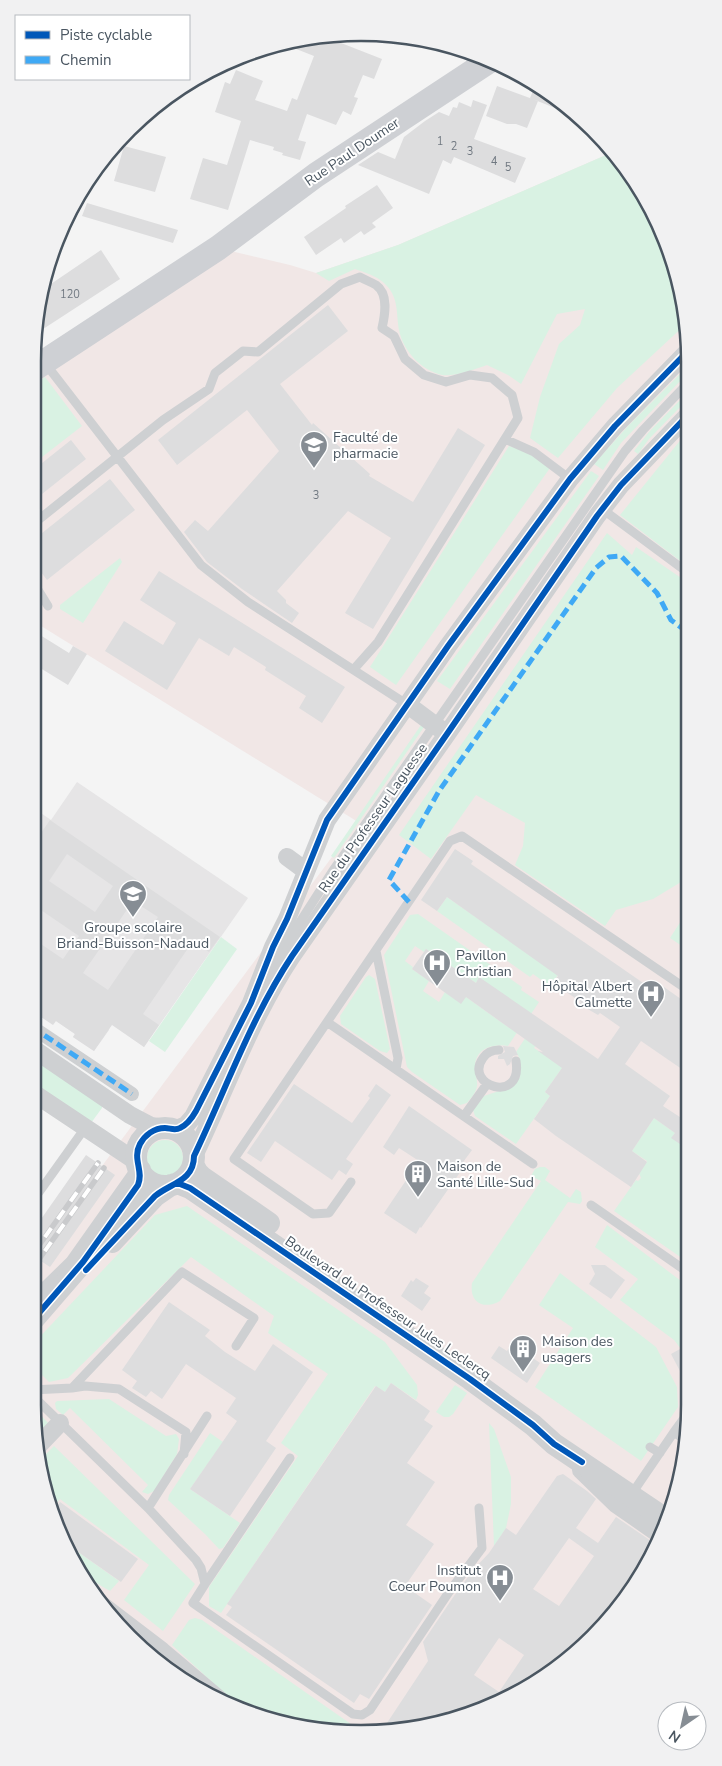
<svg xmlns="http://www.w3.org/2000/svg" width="722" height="1766" font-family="'Nunito Sans',sans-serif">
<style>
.education{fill:#e6e5e6}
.medical{fill:#f1e7e6}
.green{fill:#d9f2e3}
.building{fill:#ddddde;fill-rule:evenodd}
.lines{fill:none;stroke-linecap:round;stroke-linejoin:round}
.service{stroke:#ced0d2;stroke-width:9}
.pedestrian{stroke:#ced0d2;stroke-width:14}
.minor{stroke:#ced0d2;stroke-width:18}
.tertiary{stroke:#ced0d2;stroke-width:22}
.secondary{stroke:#ced0d4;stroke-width:25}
.rail-casing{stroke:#c9cacc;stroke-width:5.5}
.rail{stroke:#fff;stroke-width:4;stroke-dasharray:11;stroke-linecap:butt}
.quiet{stroke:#3fa9f5;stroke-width:5;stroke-dasharray:10 5;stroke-linecap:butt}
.cycleway-casing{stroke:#fff;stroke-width:9}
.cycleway{stroke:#0057b8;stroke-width:6}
.labels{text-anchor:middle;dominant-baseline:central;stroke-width:4;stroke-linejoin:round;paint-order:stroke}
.number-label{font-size:11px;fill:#707881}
.street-label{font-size:14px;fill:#4a5661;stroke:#fff}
.poi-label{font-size:14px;fill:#4a5661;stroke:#fff;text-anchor:start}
.rim{fill:none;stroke:#4a5661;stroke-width:2.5}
</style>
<rect width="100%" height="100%" fill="#f4f4f4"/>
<path class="education" d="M77,782L248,898L144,1047L102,1017L98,1023L109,1030L94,1051L73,1037L75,1034L56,1021L33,1011L32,807L51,820Z"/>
<path class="medical" d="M613,152L664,235L687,318L689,1405L672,1510L621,1605L578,1652L525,1689L425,1727L318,1731L256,1716L197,1690L114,1621L76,1569L50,1511L33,1405L32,1260L358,822L33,621V370L218,248L290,265L316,273L398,245Z"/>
<path class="green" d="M613,152L664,235L687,323L617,388L558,458L530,438L540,397L559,344L580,325L585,309L557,314L521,384L508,375L487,365C476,369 454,377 442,375C423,371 405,353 400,334C396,321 399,306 392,293C384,278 369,274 355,269L329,281L316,273L398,245Z
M687,367V374L621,443L603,470L594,464L628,426Z
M45,377L82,426L33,464V385Z
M687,393V400L649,439L638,454L634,451L649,432Z
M687,432V543L681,553L687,557V562L683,563L620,515Z
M509,446L533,454L550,468L396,685L370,667Z
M591,471L599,476L450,689L437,681Z
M607,533L632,555L636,547L687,582L688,874L686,879L653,899L616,910L605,926L515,865L523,846L525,823L476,795L431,859L399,835Z
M120,558L122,562L83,623L60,609V605Z
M421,725L424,727L334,858L331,856Z
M447,897L558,975L550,986L533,974L530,977L437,911Z
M688,910V950L670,938Z
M418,914L522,987L521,990L539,1002L531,1014L479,978L476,983L426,949L424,952L415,946L405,961L413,967L412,969L429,981L423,991L439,1002L445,992L466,997L508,1027L518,1031L508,1046C492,1044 476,1048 475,1066C474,1073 478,1079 477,1086C476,1093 471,1098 467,1103L460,1105L412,1072L407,1067L384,955L410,915Z
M221,937L237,949L165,1052L149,1041Z
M369,975L375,979L390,1049L387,1053L380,1051L341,1024L340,1016L366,977Z
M526,1037L537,1044L534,1048L543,1054L565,1064L545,1092L550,1096L516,1144L475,1116L473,1110L484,1096L514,1086L520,1077V1059L516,1052Z
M32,1055L102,1102V1108L91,1123L33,1087Z
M654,1118L675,1133L672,1137L689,1150L687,1154L689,1155V1263L614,1211L636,1180L638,1181L641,1178L639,1173L647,1161L632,1151Z
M147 1158a18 18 0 1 1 36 0a18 18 0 1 1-36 0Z
M540,1167H545L550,1171L545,1180L570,1198L576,1189L581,1192L582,1201L580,1204L568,1202L500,1301C484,1310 469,1303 472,1283L541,1181L531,1176L535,1169Z
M187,1206L385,1342L417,1385L418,1395L416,1400L391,1383L385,1392L375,1386L221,1613L209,1606V1587L298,1456L281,1443L328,1374L268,1333L274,1316L191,1257L68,1378L49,1382L33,1366L32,1345L155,1215Z
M607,1225L689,1287V1344L681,1349L674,1340L620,1300L638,1279L595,1247Z
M560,1273L656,1347L677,1387L678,1407L641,1461L535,1387L573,1328L539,1305Z
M455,1385L467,1393L453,1414L449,1417H444L436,1412Z
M109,1399L166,1436L176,1434L179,1439L177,1454L154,1491L148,1494L142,1492L148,1485L70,1408L63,1415L56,1409L55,1403L57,1401Z
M33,1407L50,1425L38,1438Z
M489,1423L494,1429L511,1477V1504L506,1528L494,1546Z
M210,1433L223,1442L190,1489L240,1523L223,1548L219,1549L205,1534L168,1500L169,1495Z
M54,1446L195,1584L163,1631L124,1600L149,1565L60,1499L50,1511L41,1459Z
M64,1542L119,1581L110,1591L79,1573Z
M195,1618L202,1620L358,1729L318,1731L256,1716L225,1694L172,1645L189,1620Z"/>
<path class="building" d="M340,33L336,41L382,59L374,79L363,75L354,97L358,98L351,115L343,111L336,125L307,114L298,140L306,142L300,160L282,155L283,153L273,150L274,147L250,140L228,210L190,199L203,158L227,165L241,121L215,112L225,82L230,84L236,70L263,81L255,100L287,111L292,98L297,100L314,56L281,43Z
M536,84L543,88L558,100L555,108L530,98Z
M497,86L538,101L527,128L516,124H507L486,116Z
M473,100L487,105L474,139L526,158L515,183L454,157L451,164L443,160L429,194L358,165L378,152L395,159L404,137L425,121L439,112L449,116L453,107L457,108L459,102L471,107Z
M124,146L166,157L155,192L114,181Z
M377,185L393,208L372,223L376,227L364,235L361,231L344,243L341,238L316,255L304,237L346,208L345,206Z
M87,203L178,230L173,243L82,216Z
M101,250L120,279L37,333L45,288Z
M328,305L348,331L280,384L312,425L313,423L370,474L369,476L413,502L458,428L485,445L373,629L345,613L391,538L348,511L277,591L286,600V603L299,613L292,623L242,589L207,562L184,532L195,520L208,531L279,451L247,410L177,465L158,440Z
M71,440L86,459L42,494L32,482V471Z
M110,479L135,510L47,580L32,560V541Z
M159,571L345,687L322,723L299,708L306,696L265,670L266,667L234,647L229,656L199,638L167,690L105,651L124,621L163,645L176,623L140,600Z
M32,630L69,653L73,646L87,654L68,685L32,663Z
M50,820L220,937L209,952L193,941L143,1014L159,1025L144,1047L112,1025L94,1051L73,1037L75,1034L56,1021L53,1025L32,1011V938L63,959L79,936L32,904V846ZM67,854L113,886L95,912L49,881ZM133,901L158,917L108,990L83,973Z
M455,849L473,861L471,864L649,987L654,980L688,1004L689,1074L641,1041L625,1064L670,1096L663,1106L689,1123V1150L671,1138L675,1133L654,1118L632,1151L647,1162L631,1187L556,1136L534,1119L550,1096L545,1092L562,1068L538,1051L543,1052L466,997L461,1004L412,969L426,949L476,983L479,977L598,1059L620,1027L600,1013L598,1015L579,1004L581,1002L553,983L558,976L447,897L437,911L421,900Z
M503,1046L514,1047L518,1055L513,1056L510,1064L507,1066L504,1059H498V1056L505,1052Z
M294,1084L352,1123L370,1098L368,1096L376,1084L391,1095L346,1159L353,1164L346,1175L339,1170L332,1180L275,1141L261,1162L247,1153Z
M409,1106L472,1150L458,1169L461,1171L421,1228L420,1227L416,1234L384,1213L419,1161L399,1148L394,1155L383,1147Z
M86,1155L115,1175L50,1267L32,1255V1232Z
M591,1265H605L625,1280L611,1299L589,1284L595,1274Z
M416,1278L429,1286L424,1293L431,1298L422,1311L401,1296L411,1280L413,1282Z
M169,1302L210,1330L205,1336L225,1352L255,1371L273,1344L313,1372L266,1441L276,1448L230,1516L190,1489L237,1421L226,1413L236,1398L186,1364L162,1399L151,1391L146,1397L132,1388L137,1381L122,1370Z
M512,1343L540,1363L527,1383L491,1358L499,1346L507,1351Z
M689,1344V1369L681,1373L671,1354Z
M391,1383L430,1411L424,1420L433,1426L407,1463L435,1482L406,1525L434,1544L405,1586L432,1605L369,1699L360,1694L354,1703L226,1615L232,1607L227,1604L376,1386L385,1392Z
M563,1474L587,1491L596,1499L576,1528L598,1543L616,1517L654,1543L621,1605L578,1652L526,1689L456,1716L448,1710L441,1721L425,1727L383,1729L428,1661L423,1642L454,1596L473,1570L489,1553L506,1528L516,1535L557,1476ZM569,1538L594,1556L559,1606L533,1589ZM499,1638L524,1655L499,1692L474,1675Z
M60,1502L138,1559L121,1582L64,1542L52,1514Z"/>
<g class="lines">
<path class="service" d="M45,363L201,565L248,602L408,705
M505,439L534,452L570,479
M602,509L687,572
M32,525L163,420L209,389L215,373L243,351L258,352L341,284L360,277C365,280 371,282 376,285C389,294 385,315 382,328L394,336L405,359L424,375L446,382L470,375L492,378L512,395L518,418L378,642L354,669
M32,580L48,606
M376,951L398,1058L396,1069
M275,961L334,869L625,451L643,430L687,384
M327,1022L533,1164
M499,1050C493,1050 487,1052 483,1058C463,1086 523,1105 516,1061
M464,1116L487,1084
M351,1182L329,1213L313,1214L234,1159L450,841L462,836L688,990
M32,1202L85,1128
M591,1205L689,1273
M32,1298L70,1261L133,1172
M72,1388L85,1386L119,1389L186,1432L184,1454
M32,1390L72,1388L182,1272L254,1318L236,1346
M32,1395L148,1508L196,1560L201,1568L205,1584L193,1603L353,1714L362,1715L370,1710L449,1592L482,1548L479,1508
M684,1439L674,1432L688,1413
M650,1447L660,1453
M631,1495L674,1432
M148,1508L207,1416
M205,1584L290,1458"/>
<path class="pedestrian" d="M32,1027L132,1094"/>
<path class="minor" d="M408,705L447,734
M287,857L306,871
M32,1048L130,1115L151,1126L164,1128
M32,1092L137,1162
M174,1130L186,1125L193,1117L251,1003L273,947L287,919L327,820L448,646L570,479L615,426L687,352
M194,1156C226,1089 251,1018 292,956L447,734L597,516L621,485L687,416
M39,1445L60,1423
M581,1470L616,1504L659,1534
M103,1606L162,1651L220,1700"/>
<path class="tertiary" d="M136 1157a29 29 0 1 1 58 0a29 29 0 1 1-58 0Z
M193,1164L197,1172L202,1177L269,1223
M175,1184H180L190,1188L470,1379L533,1425L554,1444L667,1520
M112,1242L155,1196L171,1185
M32,1321L83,1262L134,1192L140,1179V1170"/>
<path class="secondary" d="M32,370L218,248L316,175L489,61"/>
<defs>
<path id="rail" d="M32,1255L98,1163
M32,1269L104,1168"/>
</defs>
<use href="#rail" class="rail-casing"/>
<use href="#rail" class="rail"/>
<path class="quiet" d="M409,902L389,880L439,791L596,568L609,557L621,556L657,593L671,620L687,632
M32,1027L132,1094"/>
<defs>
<path id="cycleway" d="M175,1184H180L190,1188L470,1379L533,1425L554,1444L582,1462
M86,1270L155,1196C171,1183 194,1181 194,1156C226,1089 251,1018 292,956L447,734L597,516L621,485L687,416
M32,1321L83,1262L138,1185C144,1171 132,1159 140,1144C145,1135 154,1128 165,1128C170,1128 175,1131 180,1128C187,1125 192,1118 196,1111L251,1003L273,947L287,919L327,820L448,646L570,479L615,426L687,352"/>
</defs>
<use href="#cycleway" class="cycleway-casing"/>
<use href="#cycleway" class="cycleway"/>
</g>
<defs>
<symbol id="university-pin" viewBox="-11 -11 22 30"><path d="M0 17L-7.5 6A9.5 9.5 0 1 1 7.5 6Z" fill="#868d94" stroke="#fff"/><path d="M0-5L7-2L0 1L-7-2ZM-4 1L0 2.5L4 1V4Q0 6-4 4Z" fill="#fff"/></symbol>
<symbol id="school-pin" viewBox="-11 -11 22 30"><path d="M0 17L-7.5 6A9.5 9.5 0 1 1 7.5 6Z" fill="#868d94" stroke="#fff"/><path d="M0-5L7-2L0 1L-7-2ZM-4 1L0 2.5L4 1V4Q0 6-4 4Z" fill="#fff"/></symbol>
<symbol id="hospital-pin" viewBox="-11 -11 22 30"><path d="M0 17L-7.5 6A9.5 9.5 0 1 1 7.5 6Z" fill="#868d94" stroke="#fff"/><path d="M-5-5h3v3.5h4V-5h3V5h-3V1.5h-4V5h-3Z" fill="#fff"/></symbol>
<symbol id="building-pin" viewBox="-11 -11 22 30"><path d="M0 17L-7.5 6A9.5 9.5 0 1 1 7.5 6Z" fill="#868d94" stroke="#fff"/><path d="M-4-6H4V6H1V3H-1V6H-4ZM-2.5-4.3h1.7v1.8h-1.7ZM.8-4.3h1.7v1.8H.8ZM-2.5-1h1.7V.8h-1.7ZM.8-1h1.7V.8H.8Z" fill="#fff"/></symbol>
</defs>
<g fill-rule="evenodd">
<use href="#university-pin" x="298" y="429" width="32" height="43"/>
<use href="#school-pin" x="117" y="878" width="32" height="43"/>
<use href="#hospital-pin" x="421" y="947" width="32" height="43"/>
<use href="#hospital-pin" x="635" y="978" width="32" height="43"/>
<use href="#building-pin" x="402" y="1158" width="32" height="43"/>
<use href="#building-pin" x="507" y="1333" width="32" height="43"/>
<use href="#hospital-pin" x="484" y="1562" width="32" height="43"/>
</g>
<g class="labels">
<g class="number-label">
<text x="440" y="141">1</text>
<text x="454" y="146">2</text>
<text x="470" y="151">3</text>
<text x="494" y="161">4</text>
<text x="508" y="167">5</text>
<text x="70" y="294">120</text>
<text x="316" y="495">3</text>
</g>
<g class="street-label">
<text transform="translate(352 152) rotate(-34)">Rue Paul Doumer</text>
<text transform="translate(373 818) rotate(-55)">Rue du Professeur Laguesse</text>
<text transform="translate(388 1308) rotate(34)">Boulevard du Professeur Jules Leclercq</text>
</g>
<g class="poi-label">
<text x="333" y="437">Faculté de<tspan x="333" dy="16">pharmacie</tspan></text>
<text x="133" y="927" text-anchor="middle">Groupe scolaire<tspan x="133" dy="16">Briand-Buisson-Nadaud</tspan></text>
<text x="456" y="955">Pavillon<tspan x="456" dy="16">Christian</tspan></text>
<text x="632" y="986" text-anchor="end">Hôpital Albert<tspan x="632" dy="16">Calmette</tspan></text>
<text x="437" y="1166">Maison de<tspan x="437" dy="16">Santé Lille-Sud</tspan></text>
<text x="542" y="1341">Maison des<tspan x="542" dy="16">usagers</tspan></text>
<text x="481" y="1570" text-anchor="end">Institut<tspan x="481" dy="16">Coeur Poumon</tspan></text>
</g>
</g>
<path d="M0 0H722V1766H0ZM361 41H361A320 320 0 0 1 681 361V1405A320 320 0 0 1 361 1725H361A320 320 0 0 1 41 1405V361A320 320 0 0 1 361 41Z" fill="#f1f1f2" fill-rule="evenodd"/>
<path class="rim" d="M361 41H361A320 320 0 0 1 681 361V1405A320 320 0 0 1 361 1725H361A320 320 0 0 1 41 1405V361A320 320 0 0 1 361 41Z"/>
<rect x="15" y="15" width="175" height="65" fill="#ffffff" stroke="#b7bbc0"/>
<rect x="25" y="31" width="25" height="8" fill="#0057b8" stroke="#b7bbc0"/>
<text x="60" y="40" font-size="15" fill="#4a5661">Piste cyclable</text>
<rect x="25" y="56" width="25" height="8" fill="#3fa9f5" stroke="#b7bbc0"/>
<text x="60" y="65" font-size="15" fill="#4a5661">Chemin</text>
<g transform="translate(682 1726) rotate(214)"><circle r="24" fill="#ffffff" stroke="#b7bbc0"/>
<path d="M0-4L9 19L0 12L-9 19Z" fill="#868d94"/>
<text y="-8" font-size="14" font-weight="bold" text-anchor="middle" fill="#4a5661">N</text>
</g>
</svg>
